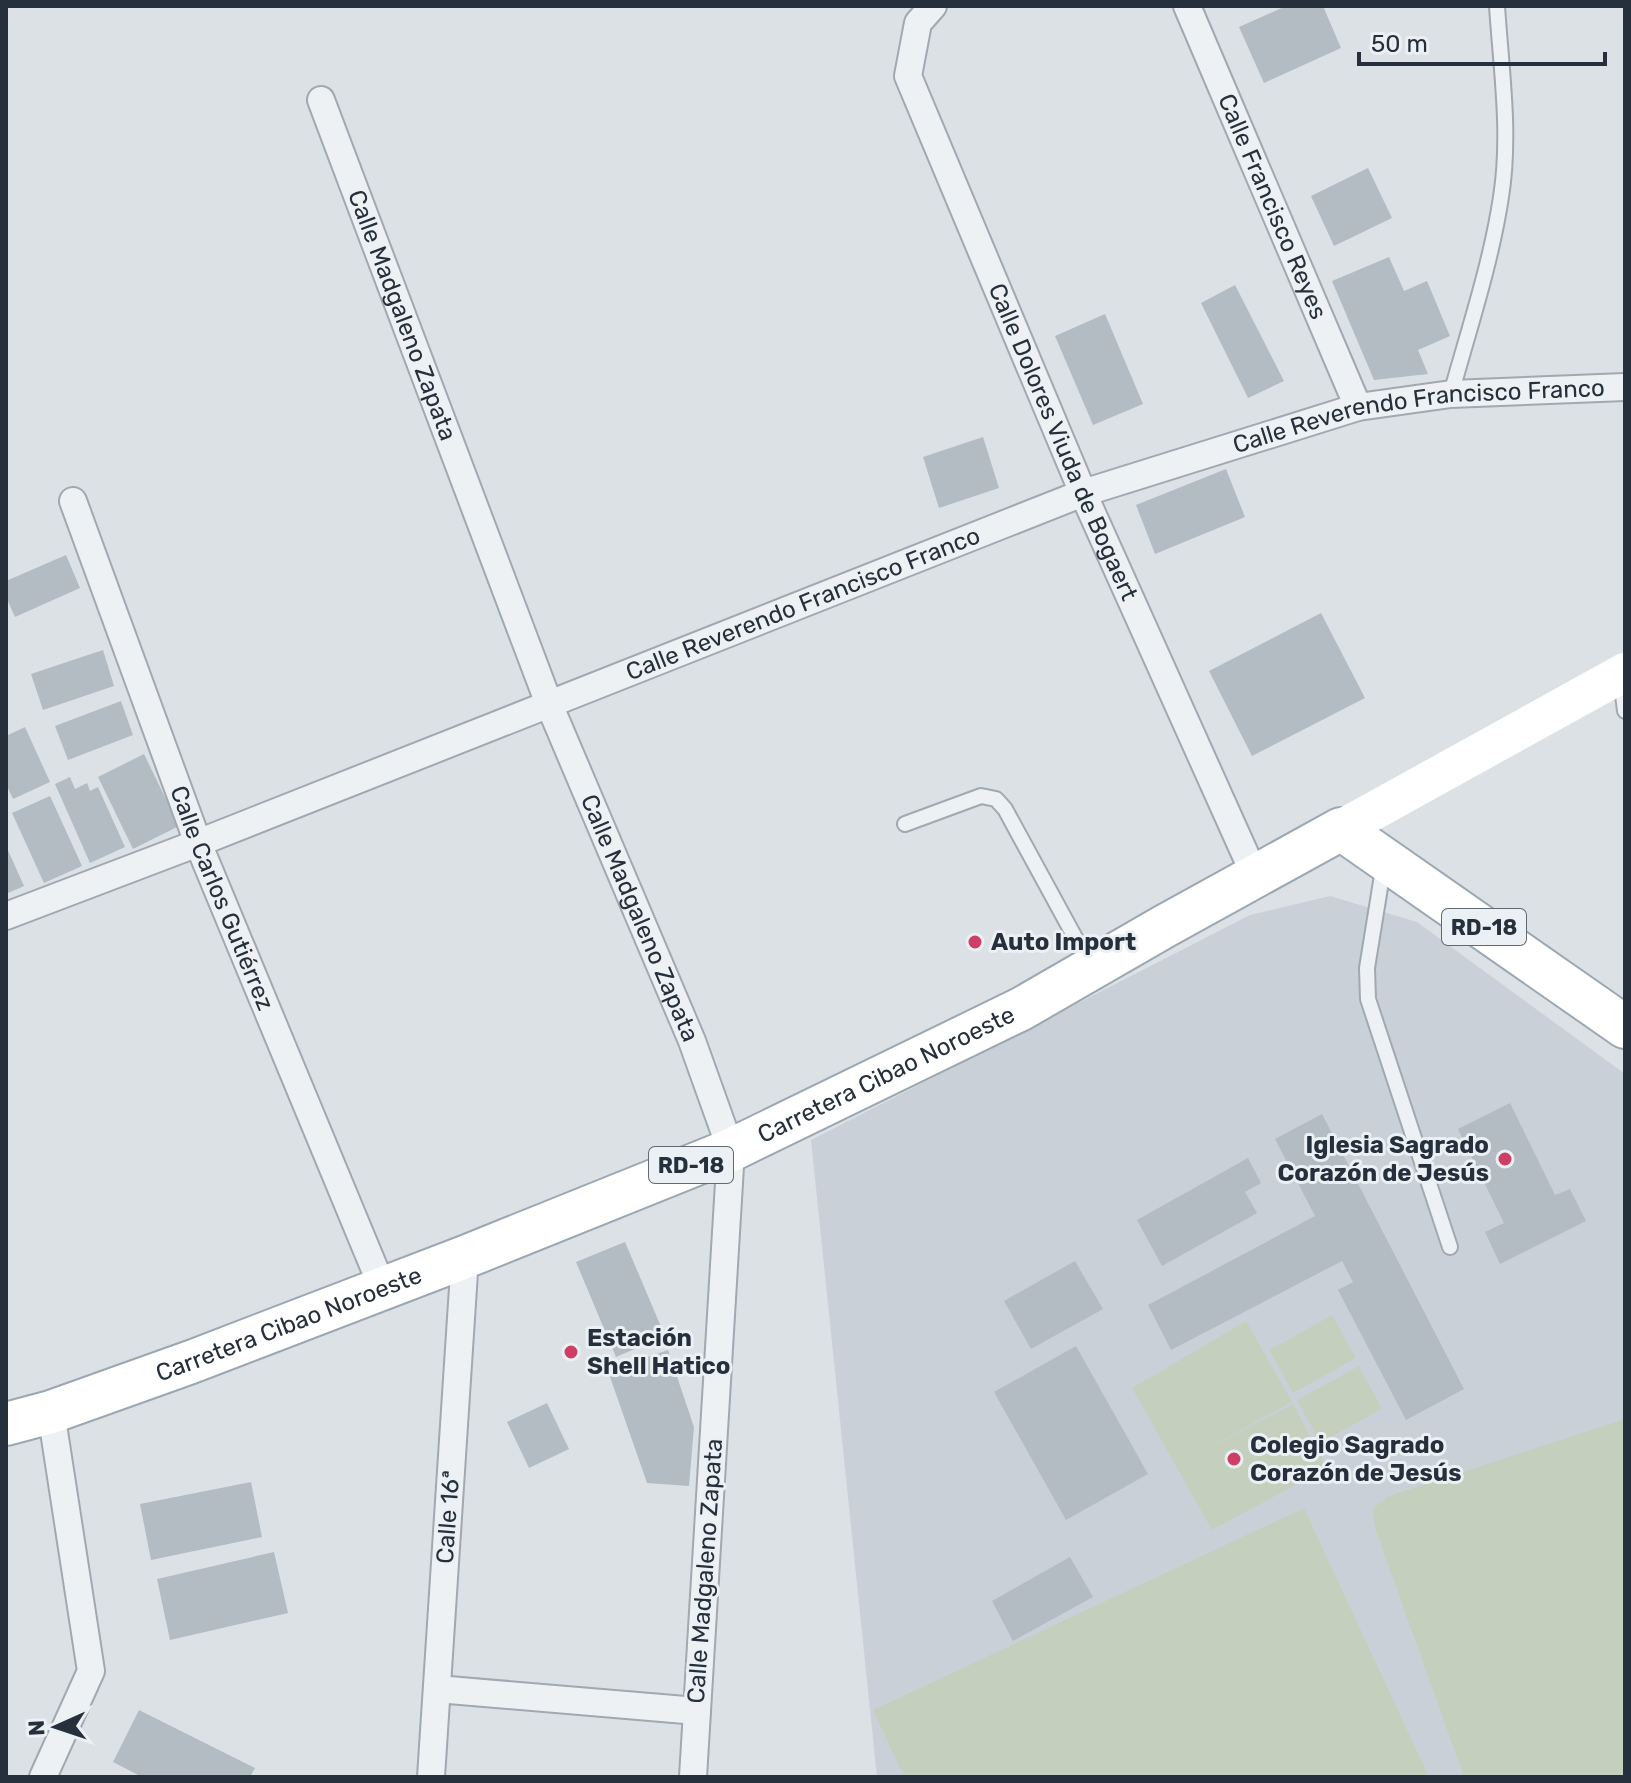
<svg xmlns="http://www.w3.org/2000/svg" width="1631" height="1783" font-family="Rubik,sans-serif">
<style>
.built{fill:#cad0d8}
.green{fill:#c4d0bd}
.building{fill:#b3bbc3}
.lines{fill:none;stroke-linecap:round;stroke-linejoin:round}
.lane-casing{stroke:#a2a8b0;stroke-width:18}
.street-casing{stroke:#a2a8b0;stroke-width:30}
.primary-casing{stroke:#9ba7b2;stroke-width:46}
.lane{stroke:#eef1f4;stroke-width:14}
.street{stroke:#eef1f4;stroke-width:26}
.secondary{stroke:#fff;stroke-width:38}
.primary{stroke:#fff;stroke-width:42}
.poi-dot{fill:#cd3f65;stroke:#ebf0f4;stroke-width:3}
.labels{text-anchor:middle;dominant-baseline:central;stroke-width:6;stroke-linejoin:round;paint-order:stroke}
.shield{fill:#ebf0f4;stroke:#616a73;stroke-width:2}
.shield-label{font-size:22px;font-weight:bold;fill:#26303c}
.street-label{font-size:24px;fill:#26303c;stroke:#ebf0f4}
.poi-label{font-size:24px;font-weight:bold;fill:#26303c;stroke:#ebf0f4;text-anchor:start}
</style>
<rect width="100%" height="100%" fill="#dce1e6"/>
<path class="built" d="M1330,896L1417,922L1625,1074V1777H877L811,1140L1250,915Z"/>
<path class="green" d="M1332,1315L1356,1358L1293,1393L1269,1350Z
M1246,1321L1292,1402L1199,1453L1293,1404L1327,1468L1212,1530L1132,1388Z
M1359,1366L1382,1409L1320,1443L1297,1400Z
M1625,1419V1771L1616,1777H1464L1376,1531L1372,1509L1389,1496Z
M1304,1508L1429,1777H904L873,1710Z"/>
<path class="building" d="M1286,6H1323L1341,48L1264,83L1239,27Z
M1368,168L1392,218L1334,246L1311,196Z
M1389,257L1404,291L1427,281L1450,336L1418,350L1428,374L1374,380L1332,281Z
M1235,285L1284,381L1248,398L1201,303Z
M1105,314L1143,404L1093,425L1055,336Z
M983,437L999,488L939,508L923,457Z
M1226,469L1245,517L1155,554L1136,505Z
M66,555L80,588L15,617L6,597V581Z
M1321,613L1365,698L1252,756L1209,671Z
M103,650L114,686L43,710L31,674Z
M121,701L133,735L68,760L55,726Z
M25,727L50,782L13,799L6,784V736Z
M144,754L179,826L133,849L98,777Z
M70,777L75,789L87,783L90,791L98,787L125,847L90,863L55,784Z
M50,796L82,866L44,883L12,813Z
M6,846L24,886L6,894Z
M1510,1103L1555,1195L1570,1189L1586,1221L1500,1264L1485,1232L1504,1223L1458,1129Z
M1322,1114L1464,1389L1406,1420L1338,1290L1353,1282L1342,1261L1171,1350L1148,1305L1315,1216L1275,1139Z
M1248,1158L1261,1183L1245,1192L1257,1213L1162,1266L1137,1220Z
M625,1242L665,1336L616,1357L576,1262Z
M1075,1261L1103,1309L1031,1349L1004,1301Z
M1076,1346L1148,1474L1066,1520L994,1392Z
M668,1350L694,1427L689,1486L647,1483L608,1371Z
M547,1403L569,1449L529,1468L507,1422Z
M251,1482L262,1537L151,1560L140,1504Z
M274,1552L288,1613L170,1640L157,1579Z
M1070,1557L1093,1597L1013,1641L992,1601Z
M139,1710L255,1768L250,1777H142L113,1762Z"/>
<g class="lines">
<defs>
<path id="lane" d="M1451,394C1469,329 1491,263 1501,197C1511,134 1501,68 1497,6
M1621,679L1625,711
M905,824L981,796L996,799L1005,809L1090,965
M1384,863L1367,968L1368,999L1450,1247"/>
<g id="street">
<path id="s1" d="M933,6L918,23L908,76L1083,493L1255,876"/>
<path id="s2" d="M1187,6L1358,407"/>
<path id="s3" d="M321,100L549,704L692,1041L731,1150L693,1777"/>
<path id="s4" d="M73,501L198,843L383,1289"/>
<path id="s5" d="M6,916L198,843L1083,493L1358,407L1451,394L1625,387"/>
<path d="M437,1689L697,1711"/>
<path d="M43,1777L91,1671L51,1412"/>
<path d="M431,1777L465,1257"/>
</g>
<g id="primary">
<path id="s6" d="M6,1424L51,1412L191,1362L465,1257L731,1150L1021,1009L1165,926L1341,829L1625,1027"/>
</g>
</defs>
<use href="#lane" class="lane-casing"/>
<use href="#street" class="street-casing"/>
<use href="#primary" class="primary-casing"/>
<use href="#lane" class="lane"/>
<use href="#street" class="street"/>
<path class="secondary" d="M1341,829L1625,672"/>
<use href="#primary" class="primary"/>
</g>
<g class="poi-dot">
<circle cx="975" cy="942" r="8"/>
<circle cx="1505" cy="1159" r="8"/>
<circle cx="571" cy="1352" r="8"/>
<circle cx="1234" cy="1459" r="8"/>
</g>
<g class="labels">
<g class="shield">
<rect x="1442" y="909" width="84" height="36" rx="6"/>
<rect x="649" y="1147" width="84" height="36" rx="6"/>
</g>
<g class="shield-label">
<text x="1484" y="927">RD-18</text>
<text x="691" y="1165">RD-18</text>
</g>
<g class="street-label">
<text stroke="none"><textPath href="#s2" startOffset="218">Calle Francisco Reyes</textPath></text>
<text stroke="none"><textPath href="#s3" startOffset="230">Calle Madgaleno Zapata</textPath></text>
<text stroke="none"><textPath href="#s5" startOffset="1504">Calle Reverendo Francisco Franco</textPath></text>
<text stroke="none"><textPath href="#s1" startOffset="474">Calle Dolores Viuda de Bogaert</textPath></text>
<text stroke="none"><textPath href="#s5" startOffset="856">Calle Reverendo Francisco Franco</textPath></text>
<text stroke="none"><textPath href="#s4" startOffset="424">Calle Carlos Gutiérrez</textPath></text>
<text stroke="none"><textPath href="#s3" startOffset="878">Calle Madgaleno Zapata</textPath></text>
<text stroke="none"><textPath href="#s6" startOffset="948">Carretera Cibao Noroeste</textPath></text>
<text stroke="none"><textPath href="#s6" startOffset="300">Carretera Cibao Noroeste</textPath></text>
<text transform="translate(448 1517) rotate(-86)">Calle 16ª</text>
<text transform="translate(705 1571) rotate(-86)">Calle Madgaleno Zapata</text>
</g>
<g class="poi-label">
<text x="991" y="942">Auto Import</text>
<text x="1489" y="1145" text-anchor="end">Iglesia Sagrado<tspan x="1489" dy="28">Corazón de Jesús</tspan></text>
<text x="587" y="1338">Estación<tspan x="587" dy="28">Shell Hatico</tspan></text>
<text x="1250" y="1445">Colegio Sagrado<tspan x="1250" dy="28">Corazón de Jesús</tspan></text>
</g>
</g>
<rect width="1631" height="1783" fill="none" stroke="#26303c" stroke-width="16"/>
<g transform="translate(56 1727) rotate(267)" stroke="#ebf0f4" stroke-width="6" paint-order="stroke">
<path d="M0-6L14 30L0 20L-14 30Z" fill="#26303c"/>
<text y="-12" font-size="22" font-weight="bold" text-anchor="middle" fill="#26303c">N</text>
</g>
<path d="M1359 52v12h246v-12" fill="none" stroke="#26303c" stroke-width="4"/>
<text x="1371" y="52" font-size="24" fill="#26303c" stroke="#ebf0f4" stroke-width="6" paint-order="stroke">50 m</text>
</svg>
